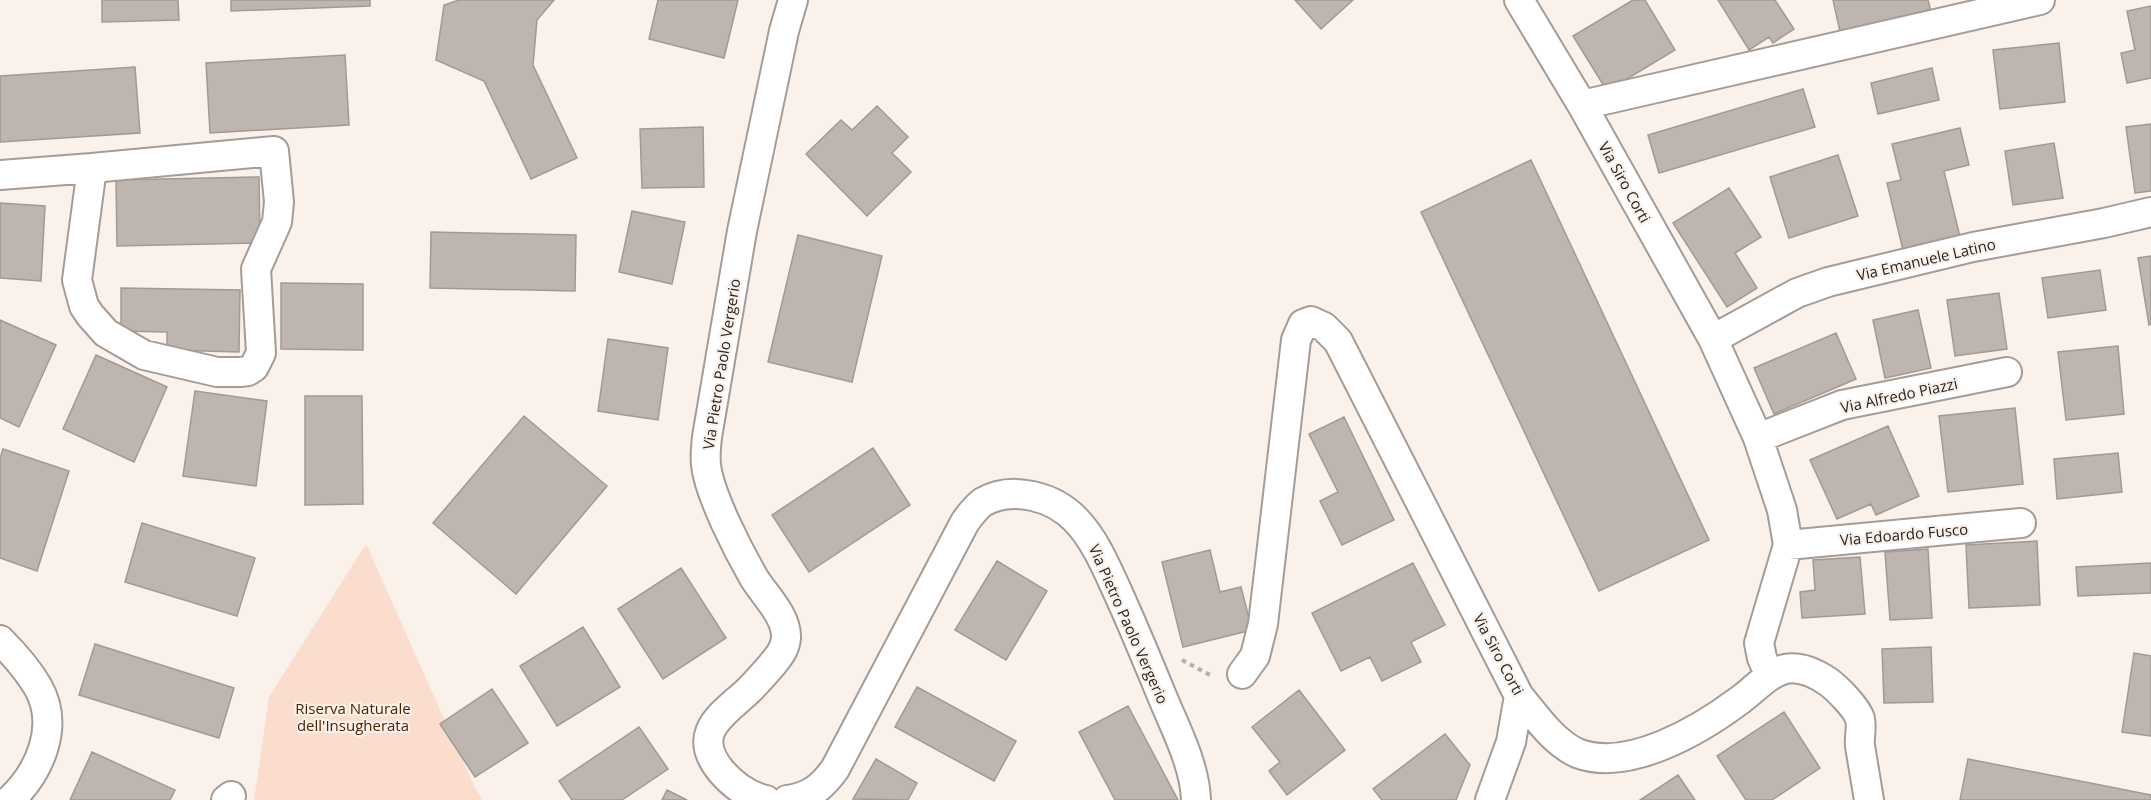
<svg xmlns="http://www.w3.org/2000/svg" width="2151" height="800" font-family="'Open Sans',sans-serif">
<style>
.green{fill:#faddcc}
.building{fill:#bfb5b0;stroke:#a29993;stroke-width:1.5}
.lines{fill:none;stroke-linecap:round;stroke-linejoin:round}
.street-casing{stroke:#a59c97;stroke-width:32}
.path{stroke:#b7afaa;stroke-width:4;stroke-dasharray:4.5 4.5;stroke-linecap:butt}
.street{stroke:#fff;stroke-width:28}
.labels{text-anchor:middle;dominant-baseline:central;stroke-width:4.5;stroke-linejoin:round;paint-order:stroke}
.street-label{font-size:15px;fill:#282422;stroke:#fbf1eb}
.park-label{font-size:15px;fill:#522200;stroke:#fbf1eb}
</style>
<rect width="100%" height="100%" fill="#fbf1eb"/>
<path class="green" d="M366,544L475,788L483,800H254L269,697Z"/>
<path class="building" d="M102,0H178L179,20L102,22Z
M231,0H370V6L231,11Z
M459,0H554L537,20L533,65L577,158L531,179L484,81L436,60L444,5Z
M658,0H738L724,58L649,39Z
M1295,0H1353L1321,29Z
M1633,0H1645L1675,50L1607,91L1573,36Z
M1718,0H1775L1794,29L1773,43L1769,37L1749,50Z
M1833,0H1928L1932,16L1841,36Z
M2151,6V78L2127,83L2121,53L2135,50L2127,11Z
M2059,43L2065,102L2000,109L1993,50Z
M345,55L349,125L210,133L206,63Z
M135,67L140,133L0,142V76Z
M1932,68L1939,100L1878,114L1871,83Z
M1803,89L1815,127L1659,173L1648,135Z
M877,106L908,137L892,153L911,172L867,216L806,154L841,120L852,130Z
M2151,124V191L2135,193L2126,127Z
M703,127L704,187L642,188L640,129Z
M1960,128L1969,165L1944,171L1960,237L1903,250L1887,183L1901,180L1892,144Z
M2054,143L2063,198L2013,205L2005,151Z
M1838,155L1858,216L1789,238L1770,177Z
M1531,160L1709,540L1599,591L1421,212Z
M259,177L260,243L117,246L116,180Z
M1729,188L1761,237L1735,253L1757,288L1727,307L1673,223Z
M0,203L45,206L41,281L0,278Z
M632,211L685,222L672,284L619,272Z
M431,232L576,235L575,291L430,288Z
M798,235L882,256L852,382L768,362Z
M2151,256V324L2149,325L2138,258Z
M2100,270L2106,310L2048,318L2042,278Z
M281,283L363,284V350L281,349Z
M121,288L240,290L239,352L167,350V332L121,331Z
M1999,293L2007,349L1955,356L1947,300Z
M1918,310L1931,368L1885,378L1873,320Z
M0,320L56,345L19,427L0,418Z
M1836,333L1856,379L1774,414L1754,368Z
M608,339L668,348L658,420L598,411Z
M2118,346L2124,414L2066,420L2058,352Z
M96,355L167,387L134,462L63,429Z
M195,391L267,401L256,486L183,476Z
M305,396H362L363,504L305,505Z
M2015,408L2023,484L1948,492L1939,416Z
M524,416L607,486L516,594L433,523Z
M1344,417L1394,520L1342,545L1320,501L1338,492L1309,434Z
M1888,426L1919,496L1876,515L1871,504L1837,519L1810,460Z
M873,448L910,505L809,572L772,515Z
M3,449L69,471L37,571L0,558V458Z
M2118,453L2122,492L2057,499L2054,459Z
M142,523L255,558L237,616L125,582Z
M2037,541L2040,605L1969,608L1966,545Z
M1928,549L1932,618L1890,620L1885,552Z
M1210,550L1220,592L1241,587L1252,630L1183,647L1162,562Z
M1860,557L1865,614L1802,618L1800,592L1815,590L1813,560Z
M997,561L1047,591L1006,660L955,630Z
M1413,563L1445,625L1411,642L1421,662L1382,681L1370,657L1341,671L1312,613Z
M2151,563V593L2078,596L2076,567Z
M681,568L726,638L663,679L618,609Z
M583,627L620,687L557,726L520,666Z
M95,644L234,688L219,738L79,695Z
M1931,647L1933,702L1884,703L1882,649Z
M2134,653L2151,656V736L2122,732Z
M917,687L1016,741L994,781L895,727Z
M492,689L528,743L475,777L440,724Z
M1299,690L1345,750L1287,795L1269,771L1280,762L1252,727Z
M1128,706L1178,800H1115L1079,732Z
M1784,712L1820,768L1772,800H1746L1717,756Z
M639,727L668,769L622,800H572L559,781Z
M1445,734L1470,765L1456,800H1382L1373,789Z
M92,752L175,790L170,800H70Z
M876,759L917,783L908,800L853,799Z
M1968,759L2151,795V800H1960Z
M1678,775L1695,800H1640Z
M667,790L687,800H662Z"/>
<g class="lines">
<defs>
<path id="street" d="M1519,0L1582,105L1713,339L1758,438L1782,510L1788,545L1759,643L1762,658L1770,676
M1582,105L2040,0
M274,151L279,202L277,222L256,269L261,353L254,367L248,371L240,372H217L144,355L106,333L90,315L84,306L77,280L92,168Z
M0,175L92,168
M1713,339L1797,293L1828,282L1973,247L2104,223L2151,212
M1758,438L1842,405L2007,372
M1788,545L2021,523
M0,640C14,654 28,670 38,687C60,726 40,772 10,800
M1242,674L1255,656L1263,624L1296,340L1303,324L1311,321L1324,327L1338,341L1519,696C1536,716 1553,742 1577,753C1628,773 1700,730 1740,700C1754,690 1767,674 1785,669C1800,666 1815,673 1827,681C1836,687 1857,708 1860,719C1862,727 1859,738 1860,746C1863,764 1866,782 1869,800
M226,800L231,796
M766,800C748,796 733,785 721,771C689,732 724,714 749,690C757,682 764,674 771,666C778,657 785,650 786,638C787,616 765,596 754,578C739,552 709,494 706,465C705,456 706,446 707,437L742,231L784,31L793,0
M787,800C810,797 822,787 835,769L965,522C970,515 976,507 983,502C1013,485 1054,497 1076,520C1096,541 1107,569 1119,595C1134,628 1148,662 1162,696C1175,728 1195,765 1196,800
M1490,800L1511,742L1519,696"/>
</defs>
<use href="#street" class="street-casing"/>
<path class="path" d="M1182,660L1210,675"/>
<use href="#street" class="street"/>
</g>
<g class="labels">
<g class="street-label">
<text transform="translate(1625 182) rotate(61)">Via Siro Corti</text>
<text transform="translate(1926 259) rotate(-13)">Via Emanuele Latino</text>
<text transform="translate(721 364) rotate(-81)">Via Pietro Paolo Vergerio</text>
<text transform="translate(1899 395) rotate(-12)">Via Alfredo Piazzi</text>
<text transform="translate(1904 534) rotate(-5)">Via Edoardo Fusco</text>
<text transform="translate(1129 624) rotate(66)">Via Pietro Paolo Vergerio</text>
<text transform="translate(1499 654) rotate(62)">Via Siro Corti</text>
</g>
<g class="park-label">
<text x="353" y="708">Riserva Naturale<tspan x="353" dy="17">dell'Insugherata</tspan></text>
</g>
</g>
</svg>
